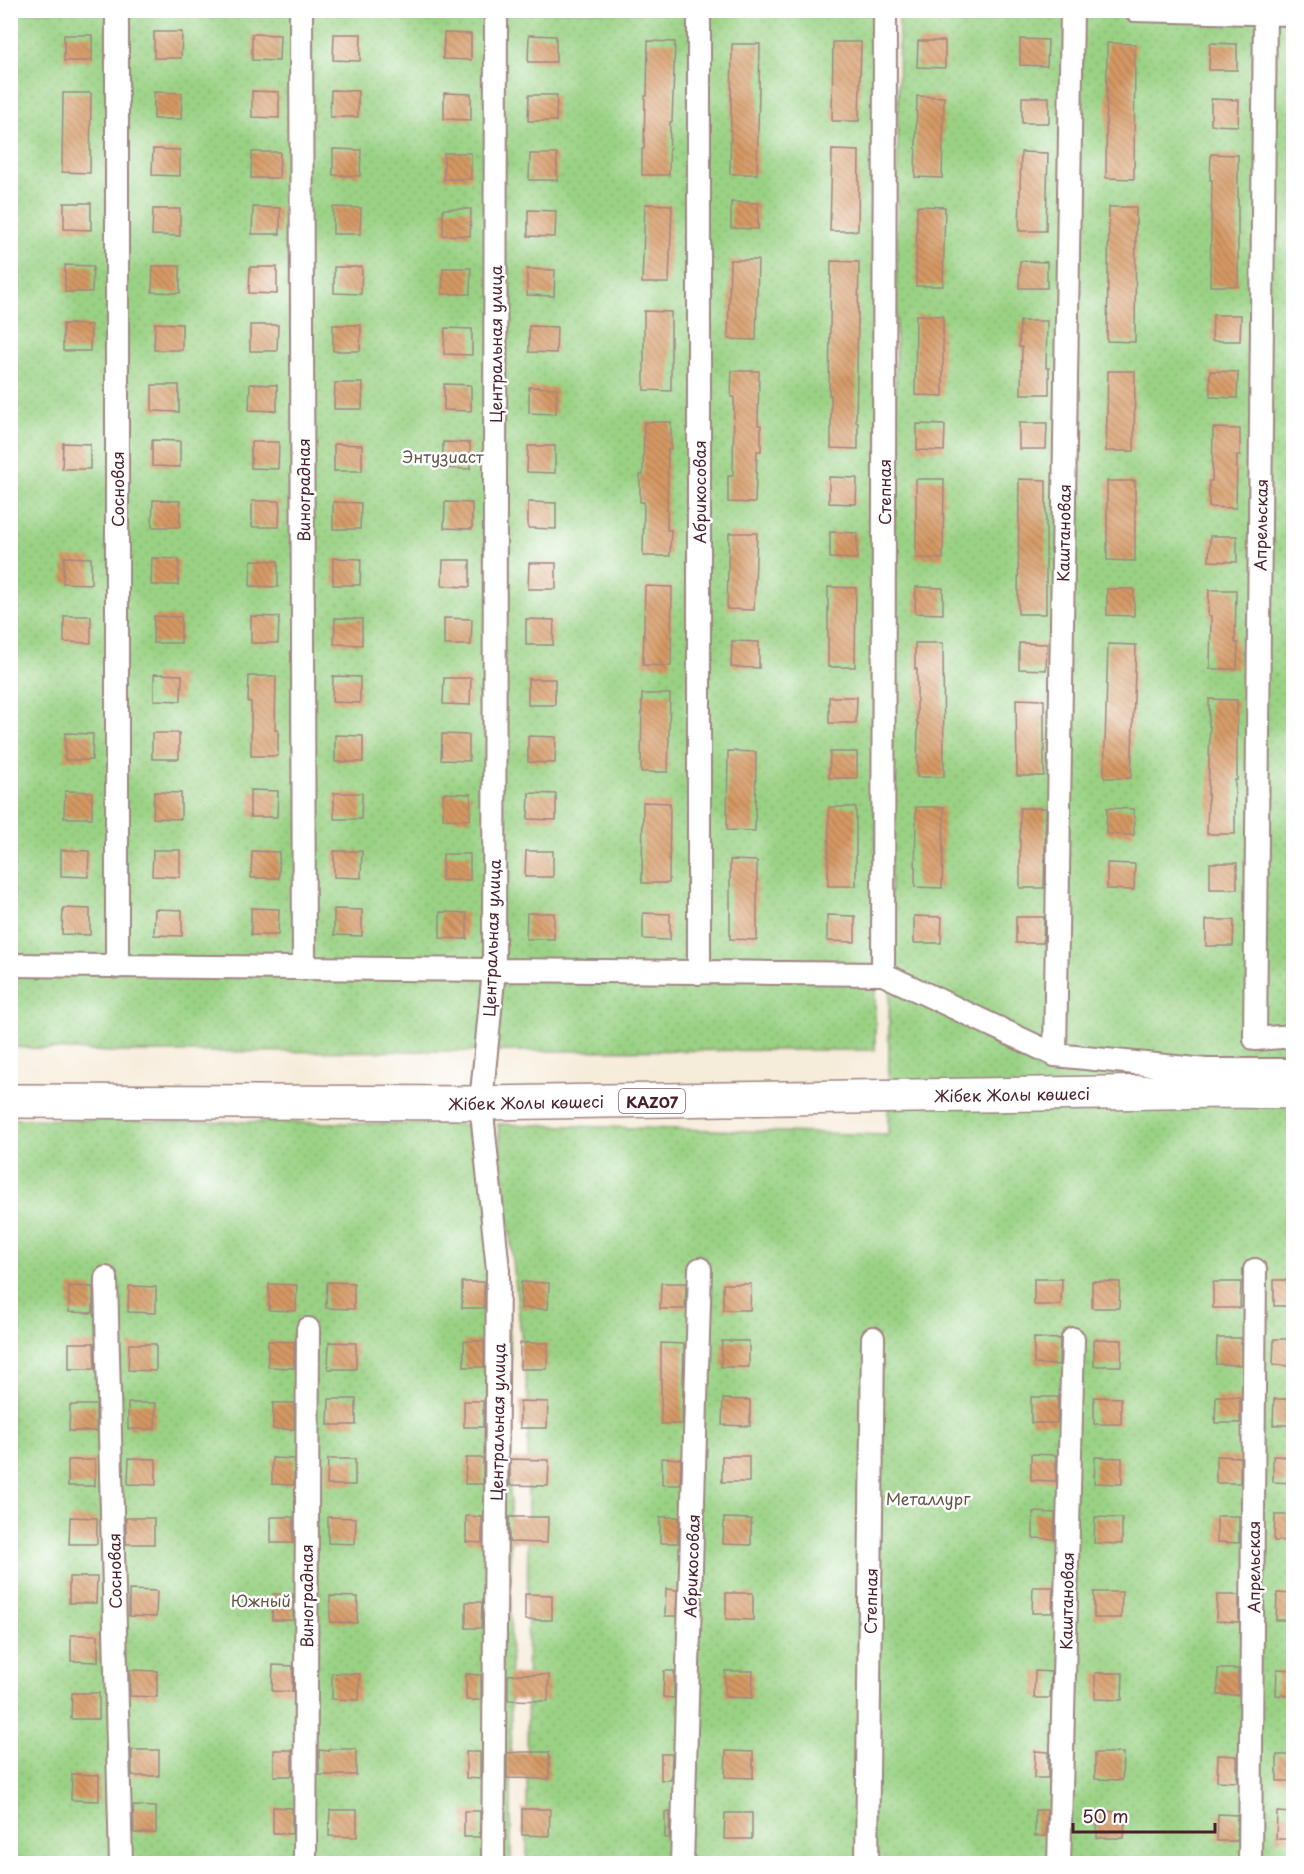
<svg xmlns="http://www.w3.org/2000/svg" width="1304" height="1874" font-family="'Playpen Sans',sans-serif">
<style>
.garden{fill:url(#garden-dots);stroke:#727858;stroke-width:1.5}
.building{fill:url(#building-back-hatch)}
.lines{fill:none;stroke-linecap:round;stroke-linejoin:round}
.minor-casing{stroke:#a08682;stroke-width:26}
.highway-casing{stroke:#a08682;stroke-width:36}
.minor{stroke:#fff;stroke-width:22}
.highway{stroke:#fff;stroke-width:33}
.labels{text-anchor:middle;dominant-baseline:central;stroke-width:5;stroke-linejoin:round;paint-order:stroke}
.shield{fill:#fff;stroke:#80626b;stroke-width:1.5}
.shield-label{font-size:15px;font-weight:bold;fill:#4a1f2b}
.street-label{font-size:16px;fill:#4a1f2b;stroke:#fff}
.park-label{font-size:16px;fill:#625546;stroke:#fff}
</style>
<defs>
<pattern id="garden-dots" width="8" height="8" patternUnits="userSpaceOnUse" patternTransform="scale(1.5)"><rect width="8" height="8" fill="#9ad284"/><path d="M2 2h.1M6 6h.1" fill="none" stroke="#86b472" stroke-width="1.8" stroke-linecap="round"/></pattern>
<pattern id="building-back-hatch" width="6" height="6" patternUnits="userSpaceOnUse" patternTransform="scale(1.5)"><rect width="6" height="6" fill="#d59963"/><path d="M-1 5l2 2M0 0l6 6M5-1l2 2" fill="none" stroke="#af7c52"/></pattern>
</defs>
<rect width="100%" height="100%" fill="#fff"/>
<filter id="ink" filterUnits="userSpaceOnUse"><feTurbulence type="fractalNoise" baseFrequency=".0167" numOctaves="2"/><feDisplacementMap in="SourceGraphic" scale="12" xChannelSelector="R" yChannelSelector="G"/><feConvolveMatrix kernelMatrix="1 2 1 2 8 2 1 2 1" color-interpolation-filters="sRGB"/></filter>
<filter id="wash" filterUnits="userSpaceOnUse"><feTurbulence type="fractalNoise" baseFrequency=".008" numOctaves="4" result="noise"/><feDisplacementMap in="SourceGraphic" scale="24" xChannelSelector="R" yChannelSelector="G"/><feGaussianBlur stdDeviation="1.35" result="paint"/><feColorMatrix in="noise" values="0 0 0 0 0 0 0 0 0 0 0 0 0 0 0 0 0 1.4 0 .05"/><feComposite in="paint" operator="in"/></filter>
<g filter="url(#wash)">
<rect width="100%" height="100%" fill="#f6ecda"/>
<path class="garden" d="M11,11H880L875,1050L113,1052L11,1047Z
M899,11H1293V1863H527L528,1399L498,1124L888,1135Z
M11,1119L490,1125L510,1337L511,1863L11,1864Z"/>
<g id="blocks">
<path class="building" d="M154,32H182L181,58H154Z
M444,33L471,34V60L443,59Z
M252,34L280,35L279,61L252,60Z
M334,34H361L360,61L333,60Z
M64,35H92V61H64Z
M529,35L556,36V62H528Z
M1020,39L1048,40L1047,66L1020,65Z
M648,41L675,42L672,122H670L669,175H642V149H644L645,96H647Z
M918,41H945V68L917,67Z
M833,42H861L859,121H832Z
M1107,43L1135,44L1134,179L1106,178Z
M1210,43L1237,44V70H1209Z
M732,44H760L757,174H730Z
M331,90L358,91V117H330Z
M252,91L279,92V118L252,117Z
M154,92L182,93L181,119H154Z
M63,93H91L90,173L62,172Z
M444,93L471,94V120L444,119Z
M529,95H557L556,121H528Z
M917,96L944,97L942,178L915,177Z
M1022,97H1049V123H1022Z
M1211,99L1239,100L1238,126L1211,125Z
M153,149L180,150V176L152,175Z
M333,149L361,150L360,176L333,175Z
M832,150L859,151L858,231H830Z
M252,152H280L279,178H251Z
M1021,152L1048,153L1046,231H1019Z
M444,153H471V179H444Z
M530,154H557V180H529Z
M1211,154L1238,155V286H1210L1212,180H1210Z
M731,202L758,203V229L731,228Z
M64,203H91V230L64,229Z
M645,204L672,205L669,283H642Z
M917,206L945,207L943,286H916Z
M253,207L280,208V234H252Z
M333,207L361,208L360,234H333Z
M1109,207H1136L1135,342L1107,341Z
M153,209H180V236L152,235Z
M443,209H471L470,236L443,235Z
M528,210L556,211L555,237L528,236Z
M730,260H758L756,340L728,339Z
M831,261L859,262L856,422L858,423V449L831,448V395H829Z
M1020,261L1047,262V288H1019Z
M65,265L93,266L92,292H65Z
M153,266H180V293L152,292Z
M250,267H277V294L249,293Z
M334,267H362L361,294L334,293Z
M443,268H471L470,294H442Z
M527,269L555,270L554,296L527,295Z
M644,311L671,312V391L644,390Z
M916,315L943,316V396L915,395Z
M1213,315H1241L1240,341H1212Z
M1020,321H1047L1046,368H1049V394H1021L1022,347H1019Z
M155,323L182,324V350H154Z
M63,324L91,325L90,351H63Z
M250,325H278L277,351H250Z
M333,325H361L360,351H333Z
M529,326L557,327L556,353L529,352Z
M445,328L472,329V355L444,354Z
M732,371H759L758,425H761V451H757L755,503L728,502V476H733L734,397H731Z
M1108,371H1135L1134,451H1106Z
M1210,371L1238,372L1237,398L1210,397Z
M335,383H363L362,409H334Z
M250,384L277,385V411L249,410Z
M444,384L471,385V411L444,410Z
M152,385H179V412L152,411Z
M529,387L557,388L556,414L529,413Z
M644,422H671V449H668L667,530H671L670,556H643L644,502H640V475H643Z
M1019,423H1047L1046,449H1019Z
M917,424L945,425L944,451L917,450Z
M1213,428L1240,429V455H1237L1236,508L1209,507V481H1212Z
M152,440L180,441V467L152,466Z
M251,442H279L278,469L251,468Z
M443,442L470,443V469L443,468Z
M63,443L90,444V469H62Z
M334,444L362,445V471H334Z
M528,446H555V473L527,472Z
M829,477L857,478L856,504L829,503Z
M916,479H944L943,559L916,558Z
M1019,479L1046,480V614H1018Z
M1107,481H1135V561L1107,560Z
M153,500L180,501V527H152Z
M252,501H280L279,527H252Z
M333,502L361,503L360,529H333Z
M445,502L472,503V529L444,528Z
M528,502L556,503V529L528,528Z
M830,532L857,533V559L830,558Z
M729,533H757L754,610L727,609Z
M1210,536H1237V562L1209,561Z
M64,557L91,558V584L63,583Z
M152,558L179,559L178,585H151Z
M333,558L361,559L360,585H333Z
M251,560L278,561V587L250,586Z
M443,560H470V587L442,586Z
M529,563H556V589H528Z
M645,586L672,587L671,666L643,665Z
M828,587L856,588L855,667H828Z
M916,587L943,588V614L915,613Z
M1107,589H1134V616L1107,615Z
M1209,590H1236L1235,643H1238L1237,669H1210L1211,616H1208Z
M64,616H91V643L64,642Z
M154,616L181,617V643H153Z
M251,616L279,617L278,643H251Z
M335,618L362,619V645L334,644Z
M444,618L472,619L471,645H444Z
M526,619L554,620L553,645H526Z
M732,641L759,642V668L731,667Z
M915,643H943L944,777H917L918,723H917V669H915Z
M1019,643L1047,644L1046,670L1019,669Z
M1108,644L1136,645L1131,778H1104Z
M154,674L182,675L181,701L154,700Z
M249,676H276L275,730H278V756H251V702H248Z
M333,676L360,677V703L332,702Z
M444,678H471L470,705L443,704Z
M528,679H555V705H528Z
M642,694H670L668,772H641Z
M829,697H857L856,723H829Z
M1016,699L1044,700V776H1017Z
M1209,699L1237,700V780H1235V834H1207L1210,726H1209Z
M65,733L93,734L92,760H65Z
M152,733H179V759H152Z
M442,734L469,735V761L441,760Z
M335,735L363,736V762H335Z
M528,736L556,737L555,763L528,762Z
M728,751L756,752L755,831L727,830Z
M830,752H857V778H829Z
M250,790L278,791L277,817H250Z
M65,791L92,792V818H64Z
M154,792L181,793V819L153,818Z
M334,793H362L361,819H334Z
M443,793L471,794L470,820L443,819Z
M529,793L556,794V820L528,819Z
M643,802L670,803L669,883H642Z
M829,807H856V886H828Z
M916,807H944L942,888L915,887Z
M1020,808H1046L1044,888H1020Z
M1107,808L1134,809V835L1106,834Z
M61,850L89,851L88,877L61,876Z
M153,850H180V877L152,876Z
M252,851L279,852V878H251Z
M334,851H362L361,878L334,877Z
M526,851H553V877H525Z
M443,854H470V880H442Z
M730,860L757,861V940L730,939Z
M1107,863L1135,864L1134,890L1107,889Z
M1210,863H1237V889H1210Z
M63,908L90,909V935L62,934Z
M251,908L279,909L278,935H251Z
M155,909L182,910V936L154,935Z
M334,909L362,910V936L334,935Z
M440,912L467,913V939L440,938Z
M527,913H554V939H526Z
M643,913L670,914V940L643,939Z
M827,915L855,916V942L827,941Z
M914,916L942,917L941,943H914Z
M1016,917H1044L1043,943H1016Z
M1206,920H1234L1233,946H1206Z
M1034,1279H1062L1061,1305H1034Z
M1274,1280H1293V1306H1274Z
M1092,1281L1120,1282L1119,1308H1092Z
M327,1282L354,1283V1309L326,1308Z
M462,1282H484V1308H462Z
M521,1282L549,1283L548,1309L521,1308Z
M1213,1282H1241L1240,1308H1213Z
M661,1283H686L685,1309H660Z
M269,1284L297,1285L296,1311L269,1310Z
M723,1284H751L750,1310H723Z
M69,1286L93,1287V1313L69,1312Z
M129,1286L156,1287V1313L128,1312Z
M1034,1338L1060,1339L1059,1365L1034,1364Z
M1217,1338H1241V1365L1216,1364Z
M1094,1339L1122,1340L1121,1366H1094Z
M1274,1339H1293V1366L1273,1365Z
M268,1341L294,1342V1368L268,1367Z
M464,1341H484V1367H464Z
M722,1341H749V1367H721Z
M329,1342L356,1343V1369H328Z
M69,1343H94L95,1369H69Z
M520,1343H548L547,1369H520Z
M661,1343L684,1344L682,1424H661Z
M129,1344H156V1371L128,1370Z
M1216,1396L1240,1397V1423H1215Z
M1031,1397H1058L1057,1423H1031Z
M1094,1397L1121,1398V1424H1094Z
M329,1399H356V1425H328Z
M723,1399L750,1400V1426L722,1425Z
M1274,1399H1293V1425H1273Z
M464,1401H483V1427H464Z
M520,1401L548,1402L547,1428H520Z
M128,1403H156L155,1429H128Z
M273,1403H294V1429H273Z
M70,1405H96V1431H69Z
M1031,1454L1056,1455V1481L1031,1480Z
M722,1456H749V1482H722Z
M1216,1456L1240,1457V1483H1216Z
M1273,1456L1293,1457V1483L1273,1482Z
M1095,1457L1122,1458V1484L1094,1483Z
M129,1458L156,1459V1485L128,1484Z
M272,1458L294,1459V1485L272,1484Z
M466,1458H483V1484H465Z
M662,1458L681,1459L680,1485H662Z
M328,1459H355V1485H327Z
M510,1459L549,1460L548,1486L510,1485Z
M68,1460H95V1486H68Z
M1033,1512L1055,1513L1054,1539L1033,1538Z
M1275,1515H1293V1541H1274Z
M466,1516L482,1517V1543L466,1542Z
M1217,1516H1239V1543L1217,1542Z
M70,1517L97,1518V1544H69Z
M271,1517H293V1543H271Z
M328,1517L356,1518L355,1544L328,1543Z
M509,1517H548L547,1543L509,1542Z
M660,1517H679L678,1543H660Z
M1095,1517L1122,1518V1544L1094,1543Z
M126,1518H154V1544H126Z
M724,1518L751,1519V1545L723,1544Z
M69,1577H97L96,1603H69Z
M1033,1587H1053L1052,1613H1032Z
M666,1589L677,1590L676,1616H665Z
M129,1590L157,1591L156,1617L129,1616Z
M1094,1592H1122L1121,1618H1094Z
M726,1593H753V1620L726,1619Z
M1277,1593L1293,1594V1620H1276Z
M273,1594H293V1620H272Z
M525,1594L552,1595V1620H525Z
M1217,1595H1239V1622L1216,1621Z
M330,1596L358,1597L357,1623L330,1622Z
M466,1602H482L481,1628H466Z
M71,1635H98V1662L71,1661Z
M273,1665L293,1666L292,1692L272,1691Z
M1218,1669H1238V1695H1218Z
M1277,1669L1293,1670V1696L1276,1695Z
M130,1670L157,1671V1697L130,1696Z
M664,1671H674V1698L663,1697Z
M725,1671H753L752,1698L725,1697Z
M1035,1671L1051,1672L1050,1698H1034Z
M332,1673L360,1674L359,1700L332,1699Z
M1095,1673H1123L1122,1700L1095,1699Z
M466,1674L481,1675V1700H466Z
M521,1674L549,1675L548,1701L508,1700V1675Z
M72,1693H99V1719H71Z
M329,1749H356V1775H319V1750L329,1751Z
M132,1750H159V1776H132Z
M274,1750H292V1776H274Z
M726,1751L753,1752V1778L725,1777Z
M1035,1751L1048,1752V1778H1034Z
M466,1752H480V1779L466,1778Z
M522,1752H549V1779L507,1778V1753Z
M1095,1753H1123L1122,1780L1095,1779Z
M661,1754H672L671,1780H661Z
M1218,1755L1237,1756V1782L1217,1781Z
M1277,1755H1293V1781H1277Z
M72,1774L99,1775V1801L71,1800Z
M133,1806L156,1807V1833H134Z
M273,1807L292,1808V1834L273,1833Z
M522,1809H550L549,1836L522,1835Z
M330,1810H357V1837L329,1836Z
M1035,1810H1047L1046,1836H1035Z
M464,1811H480V1837H464Z
M1097,1811L1125,1812L1124,1838H1097Z
M665,1812H670L669,1838H665Z
M1277,1812L1293,1813V1839H1276Z
M725,1813H752V1839H724Z
M1218,1814L1237,1815V1841H1217Z"/>
</g>
</g>
<g filter="url(#ink)">
<use href="#blocks" fill-opacity="0" stroke="#a08682" stroke-width="1.5"/>
<g class="lines">
<defs>
<path id="minor" d="M117,10V967
M301,10L304,969
M699,10V973
M1135,10L1294,14
M1265,10L1255,1039L1294,1036
M10,965L883,974L1055,1055L1206,1070H1294
M883,974L885,10
M1055,1055L1072,10
M106,1278L121,1864
M305,1864L308,1329
M493,1864L498,1270L481,1103L494,970L496,10
M682,1864L700,1269
M867,1864L873,1338
M1059,1864L1073,1339
M1250,1864L1255,1270"/>
<path id="highway" d="M10,1101L481,1103L1224,1091L1294,1092"/>
</defs>
<use href="#minor" class="minor-casing"/>
<use href="#highway" class="highway-casing"/>
<use href="#minor" class="minor"/>
<use href="#highway" class="highway"/>
</g>
</g>
<g class="labels">
<rect class="shield" x="619" y="1089" width="66" height="24" rx="4.5"/>
<g class="shield-label">
<text x="652" y="1101">KAZ07</text>
</g>
<g class="street-label">
<text transform="translate(495 344) rotate(-90)">Центральная улица</text>
<text transform="translate(117 489) rotate(-90)">Сосновая</text>
<text transform="translate(303 490) rotate(-90)">Виноградная</text>
<text transform="translate(699 492) rotate(-90)">Абрикосовая</text>
<text transform="translate(884 492) rotate(-90)">Степная</text>
<text transform="translate(1260 525) rotate(-89)">Апрельская</text>
<text transform="translate(1063 533) rotate(-89)">Каштановая</text>
<text transform="translate(491 938) rotate(-88)">Центральная улица</text>
<text transform="translate(1012 1094) rotate(-1)">Жібек Жолы көшесі</text>
<text transform="translate(526 1102) rotate(-1)">Жібек Жолы көшесі</text>
<text transform="translate(497 1422) rotate(-89)">Центральная улица</text>
<text transform="translate(691 1566) rotate(-88)">Абрикосовая</text>
<text transform="translate(1253 1567) rotate(-90)">Апрельская</text>
<text transform="translate(114 1571) rotate(-91)">Сосновая</text>
<text transform="translate(306 1596) rotate(-90)">Виноградная</text>
<text transform="translate(870 1601) rotate(-89)">Степная</text>
<text transform="translate(1066 1601) rotate(-89)">Каштановая</text>
</g>
<g class="park-label">
<text x="443" y="456">Энтузиаст</text>
<text x="928" y="1498">Металлург</text>
<text x="261" y="1600">Южный</text>
</g>
</g>
<rect width="1304" height="1874" fill="none" stroke="#fff" stroke-width="36"/>
<path d="M1073 1823v9h142v-9" fill="none" stroke="#4a1f2b" stroke-width="3"/>
<text x="1082" y="1823" font-size="18" fill="#4a1f2b" stroke="#ffffff" stroke-width="4.5" paint-order="stroke">50 m</text>
</svg>
